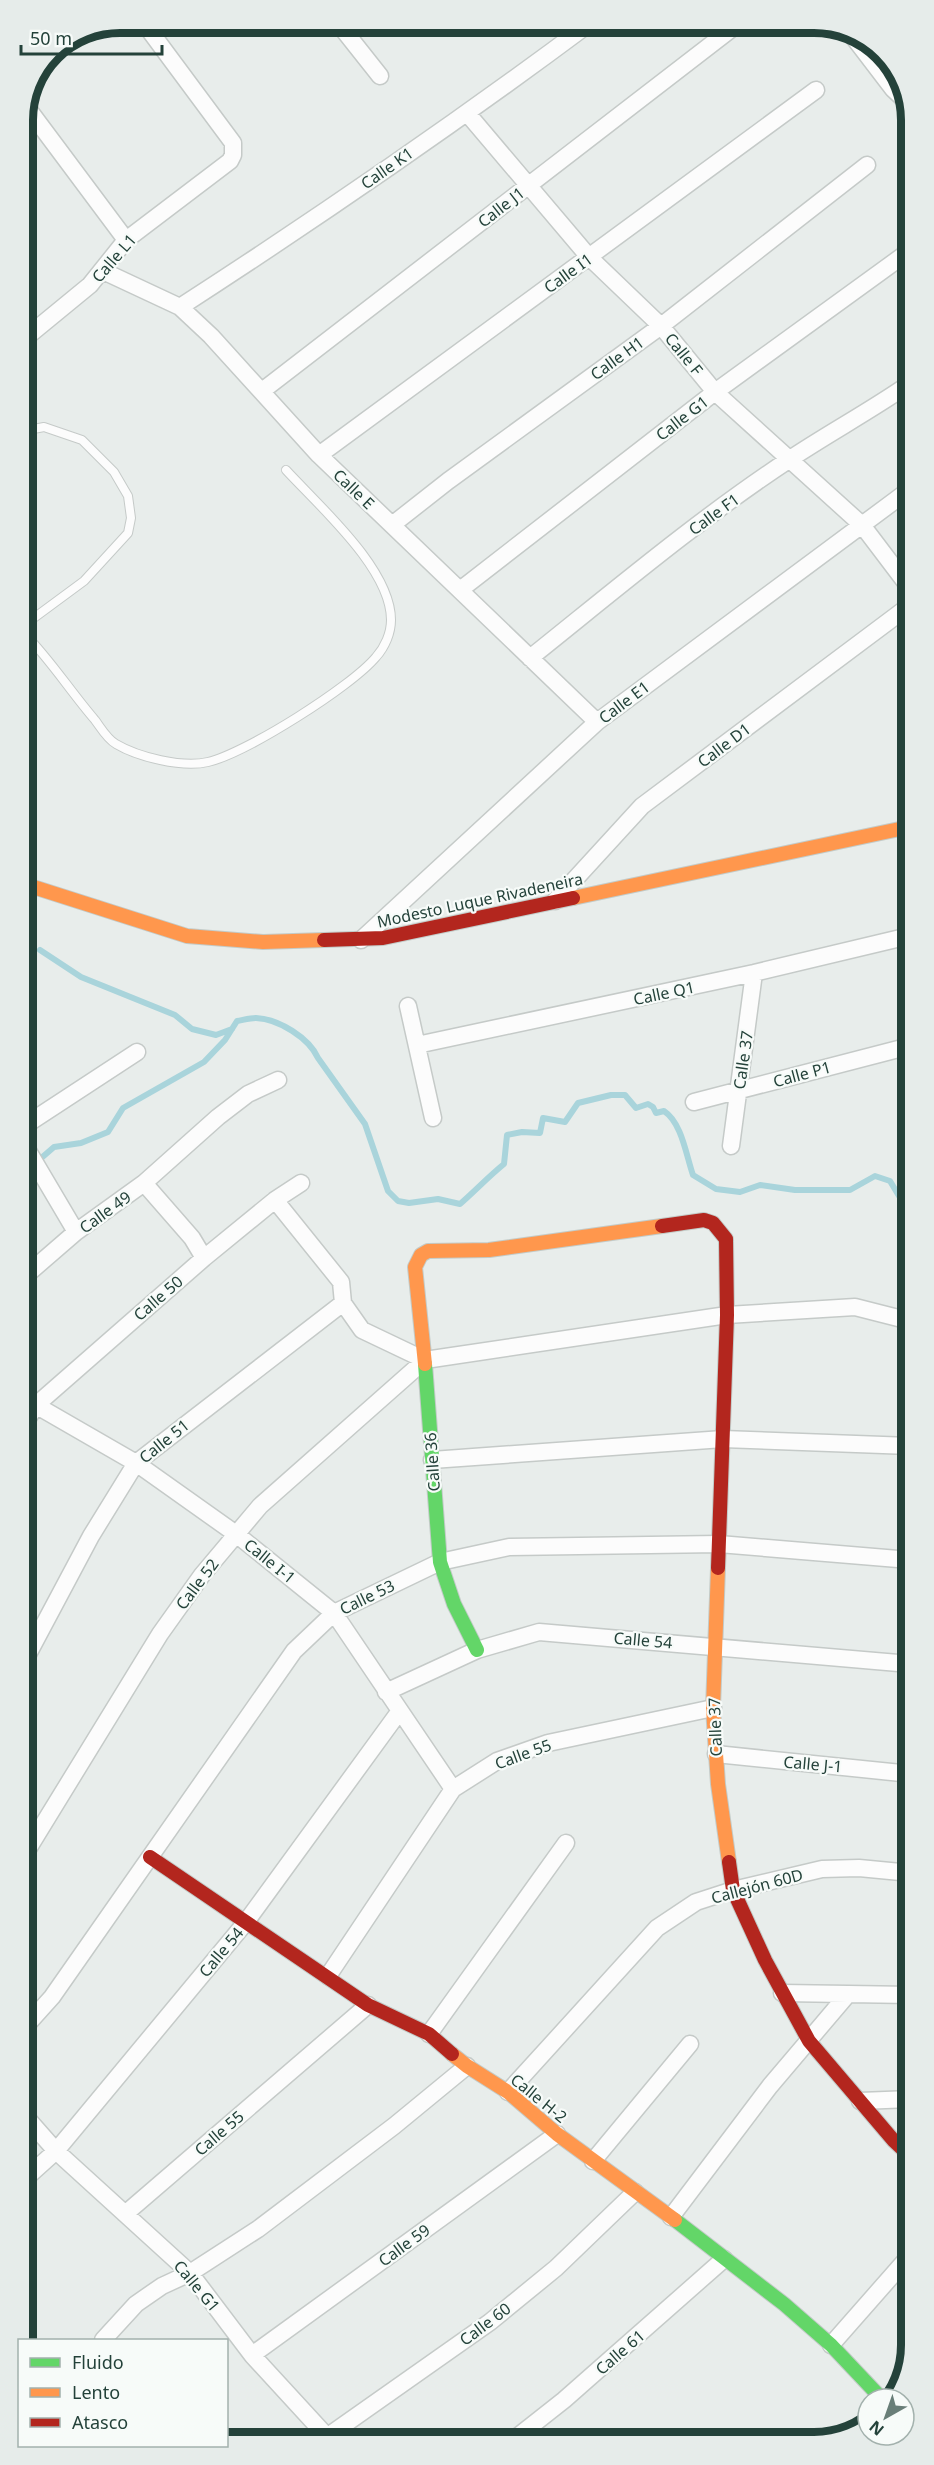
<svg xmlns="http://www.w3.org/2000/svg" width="934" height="2465" font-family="'Noto Sans',sans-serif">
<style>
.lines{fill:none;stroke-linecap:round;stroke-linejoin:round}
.stream{stroke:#a9d4db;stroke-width:6}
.lane-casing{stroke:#c5cac8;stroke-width:10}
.street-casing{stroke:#c5cac8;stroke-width:19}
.fast-casing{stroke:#c3cbc8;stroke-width:16}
.slow-casing{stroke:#c3cbc8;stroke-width:16}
.jam-casing{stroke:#c3cbc8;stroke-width:16}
.lane{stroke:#fcfcfc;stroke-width:8}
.street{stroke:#fcfcfc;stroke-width:16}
.fast{stroke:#63d668;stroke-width:14}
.slow{stroke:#ff974d;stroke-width:14}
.jam{stroke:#b3261e;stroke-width:14}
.labels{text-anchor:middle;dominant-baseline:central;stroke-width:4.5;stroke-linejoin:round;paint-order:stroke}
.street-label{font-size:16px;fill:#24423a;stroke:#f7fbf9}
.rim{fill:none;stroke:#24423a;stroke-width:8}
</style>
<rect width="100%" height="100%" fill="#e8edeb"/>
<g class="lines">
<path class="stream" d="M40,950L81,977L175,1015L192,1029L216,1035L232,1029
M24,1173L54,1147L81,1143L108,1132L123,1108L204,1062L225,1040L237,1021C243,1020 250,1018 256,1018C279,1019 309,1038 318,1058L365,1124L388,1191L398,1201L409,1203L438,1199L460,1204C475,1191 488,1177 504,1164L507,1135L522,1132L540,1133L543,1118L565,1122L578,1103L611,1095H625L636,1108L648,1104L653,1107L656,1113L664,1111C682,1123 686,1155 693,1175L716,1189L740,1192L760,1185L795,1190H850L875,1176L890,1181L899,1196L910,1206"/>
<defs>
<path id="lane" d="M23,431L44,427L82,440L114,472L128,496L131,518L128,533L84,581L23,626
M23,632C50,659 70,691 95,720C101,728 107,739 116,744C138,757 182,768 208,762C246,753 351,687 376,657C385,647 391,633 391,620C391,569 320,507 286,470"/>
<path id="street" d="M338,23L380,76
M851,34L893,89L908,103
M26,106L126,240
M467,113L589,257L661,326L715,392L862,525L909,587
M103,271L180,307L211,336L319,455L597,722
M180,307C319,217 456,123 590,23
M23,313L35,330
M23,340L90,285L126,240L230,161L233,155V143L144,23
M262,391L739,23
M319,455L816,90
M392,525L448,481L661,326L867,165
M460,590L715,392L908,252
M530,658C615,590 699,519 790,459C829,433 870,411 909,384
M555,901L642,806L909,606
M361,940L597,722L909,490
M408,1006L433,1118
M417,1045L754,973L909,936
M694,1102L910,1046
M24,1126L137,1052
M24,1144L76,1232
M731,1146L754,973
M144,1183L192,1238L204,1258
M275,1200L341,1282L343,1303L362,1330L425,1360L727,1315L855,1307L910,1321
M24,1277L76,1232L144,1183L218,1117L248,1094L278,1080
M25,1399L136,1463L236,1534L334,1613L453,1789
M25,1424L35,1406L204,1258L275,1200L301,1183
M432,1460L723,1439L910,1446
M25,1660L91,1536L136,1463L343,1303
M386,1692L477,1650L539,1632L910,1664
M716,1754L911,1774
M25,1854L160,1634L202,1575L260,1506L425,1360
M328,1976L453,1789L497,1761L548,1743L713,1708
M782,1993L848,1994
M25,2027L52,1997L294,1651L334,1613L440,1562L509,1547L719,1544L910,1560
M429,2034L566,1843
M508,2092L657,1928L696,1902L733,1890L822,1869L859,1868L911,1873
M860,2101L911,2099
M26,2117L56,2151L190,2273L252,2355L331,2441
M593,2161L690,2044
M26,2178L56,2151L246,1922L399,1712
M125,2214L368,2005
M671,2217L770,2086L848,1994L911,1995
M103,2340L136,2304L162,2286L190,2273L258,2229L394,2126L467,2066
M831,2345L911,2254
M252,2355L557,2134
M321,2441L490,2322L556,2268L635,2192
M512,2441L564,2400L724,2259"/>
<path id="fast" d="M425,1364L440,1562L454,1604L477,1650
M675,2220L784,2304L831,2345L882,2399"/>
<path id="slow" d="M24,884L187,936L263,942L324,940
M573,898L909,827
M425,1364L415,1267L421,1255L428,1251L489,1250L662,1226
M718,1568L713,1708L718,1784L729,1862
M452,2054L467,2066L508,2092L557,2134L675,2220"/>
<path id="jam" d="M324,940L383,938L573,898
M662,1226L704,1220L713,1223L726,1239L727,1315L718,1568
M150,1857L368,2005L429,2034L452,2054
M729,1862L733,1890L765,1960L809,2041L894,2141L911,2157"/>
</defs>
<use href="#lane" class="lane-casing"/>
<use href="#street" class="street-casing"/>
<use href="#fast" class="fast-casing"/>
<use href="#slow" class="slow-casing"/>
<use href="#jam" class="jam-casing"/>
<use href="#lane" class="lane"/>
<use href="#street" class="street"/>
<use href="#fast" class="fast"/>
<use href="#slow" class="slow"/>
<use href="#jam" class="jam"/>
</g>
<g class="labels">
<g class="street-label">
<text transform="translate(387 168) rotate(-35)">Calle K1</text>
<text transform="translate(501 207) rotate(-38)">Calle J1</text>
<text transform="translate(114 258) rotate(-49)">Calle L1</text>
<text transform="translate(568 273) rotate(-36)">Calle I1</text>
<text transform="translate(684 354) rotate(51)">Calle F</text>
<text transform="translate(617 358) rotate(-36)">Calle H1</text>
<text transform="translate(682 418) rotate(-38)">Calle G1</text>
<text transform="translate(354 489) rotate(44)">Calle E</text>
<text transform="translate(714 514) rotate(-36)">Calle F1</text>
<text transform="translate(624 702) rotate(-37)">Calle E1</text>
<text transform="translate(724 745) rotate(-37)">Calle D1</text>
<text transform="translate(480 900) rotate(-12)">Modesto Luque Rivadeneira</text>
<text transform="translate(664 993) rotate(-12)">Calle Q1</text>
<text transform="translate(743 1060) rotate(-82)">Calle 37</text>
<text transform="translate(802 1074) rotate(-15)">Calle P1</text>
<text transform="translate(105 1212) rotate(-36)">Calle 49</text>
<text transform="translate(158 1298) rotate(-41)">Calle 50</text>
<text transform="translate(164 1441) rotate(-39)">Calle 51</text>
<text transform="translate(432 1462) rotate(-94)">Calle 36</text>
<text transform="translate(270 1561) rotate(39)">Calle I-1</text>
<text transform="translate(197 1584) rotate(-53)">Calle 52</text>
<text transform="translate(367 1597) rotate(-26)">Calle 53</text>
<text transform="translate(643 1640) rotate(5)">Calle 54</text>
<text transform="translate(715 1727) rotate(-92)">Calle 37</text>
<text transform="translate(523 1754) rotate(-20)">Calle 55</text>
<text transform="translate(813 1764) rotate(5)">Calle J-1</text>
<text transform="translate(757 1886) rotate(-15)">Callejón 60D</text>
<text transform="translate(221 1952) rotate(-50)">Calle 54</text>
<text transform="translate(539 2098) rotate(39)">Calle H-2</text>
<text transform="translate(219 2133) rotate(-41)">Calle 55</text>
<text transform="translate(404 2245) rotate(-36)">Calle 59</text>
<text transform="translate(197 2286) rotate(50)">Calle G1</text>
<text transform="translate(485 2324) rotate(-37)">Calle 60</text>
<text transform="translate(620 2352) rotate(-41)">Calle 61</text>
</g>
</g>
<path d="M0 0H934V2465H0ZM120 33H814A87 87 0 0 1 901 120V2345A87 87 0 0 1 814 2432H120A87 87 0 0 1 33 2345V120A87 87 0 0 1 120 33Z" fill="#e6ecea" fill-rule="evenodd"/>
<path class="rim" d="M120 33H814A87 87 0 0 1 901 120V2345A87 87 0 0 1 814 2432H120A87 87 0 0 1 33 2345V120A87 87 0 0 1 120 33Z"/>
<rect x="18" y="2339" width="210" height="108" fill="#f7fbf9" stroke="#a3b1ad" stroke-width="1.5"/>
<rect x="30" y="2358" width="30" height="9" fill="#63d668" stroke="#a3b1ad" stroke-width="1.5"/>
<text x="72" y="2369" font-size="18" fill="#24423a">Fluido</text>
<rect x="30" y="2388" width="30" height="9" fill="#ff974d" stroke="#a3b1ad" stroke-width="1.5"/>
<text x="72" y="2399" font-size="18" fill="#24423a">Lento</text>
<rect x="30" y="2418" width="30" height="9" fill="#b3261e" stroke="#a3b1ad" stroke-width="1.5"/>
<text x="72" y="2429" font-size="18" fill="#24423a">Atasco</text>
<g transform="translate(886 2417) rotate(220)"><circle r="28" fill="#f7fbf9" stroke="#a3b1ad" stroke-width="1.5"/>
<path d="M0-4.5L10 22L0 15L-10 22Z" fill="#697e78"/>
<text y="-9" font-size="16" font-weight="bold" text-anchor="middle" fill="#24423a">N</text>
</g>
<path d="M21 45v9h141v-9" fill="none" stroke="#24423a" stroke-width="3"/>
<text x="30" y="45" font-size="18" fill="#24423a" stroke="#f7fbf9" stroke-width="4.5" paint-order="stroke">50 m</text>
</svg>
